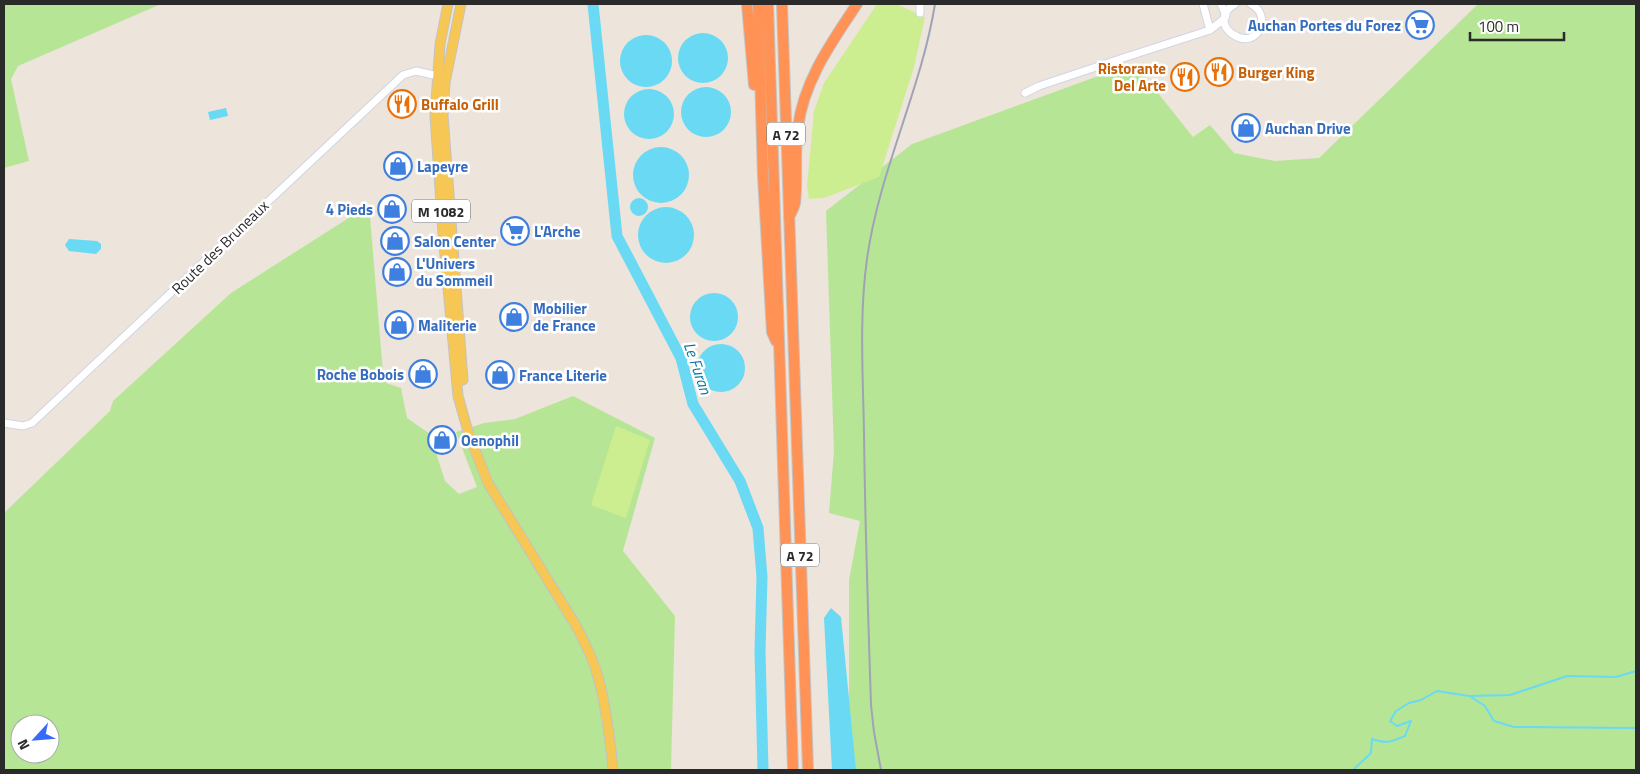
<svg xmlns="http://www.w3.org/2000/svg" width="1640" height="774" font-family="'Titillium Web',sans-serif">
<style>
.green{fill:#b6e695;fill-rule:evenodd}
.pitch{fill:#cdee90}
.water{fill:#69d9f4}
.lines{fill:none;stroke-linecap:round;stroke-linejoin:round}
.stream{stroke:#69d9f4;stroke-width:2}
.river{stroke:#69d9f4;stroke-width:11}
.minor-casing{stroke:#d0d5e4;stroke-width:9}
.major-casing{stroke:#c3c3c3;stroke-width:11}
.highway-casing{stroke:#c3c3c3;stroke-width:12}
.minor{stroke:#fff;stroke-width:7}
.major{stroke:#f7c756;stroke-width:9}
.highway{stroke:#ff9254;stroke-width:10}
.rail{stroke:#9ea3b6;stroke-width:2}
.labels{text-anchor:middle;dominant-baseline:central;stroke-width:5;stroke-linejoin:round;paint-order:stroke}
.shield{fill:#fff;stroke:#6a6a6a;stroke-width:1}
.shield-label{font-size:14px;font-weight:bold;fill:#2a2a2a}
.shop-label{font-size:15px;font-weight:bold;fill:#366cbe;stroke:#fff;text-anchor:start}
.food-label{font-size:15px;font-weight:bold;fill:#c56008;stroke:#fff;text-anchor:start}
.street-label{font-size:15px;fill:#2a2a2a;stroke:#fff}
.water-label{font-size:16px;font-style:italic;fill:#0777a2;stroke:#fff}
</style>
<rect width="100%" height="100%" fill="#ede4db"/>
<path class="green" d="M4,4H161L18,66L11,79L29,161L4,168Z
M1478,4H1636V770H851L849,712V580L860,521L829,513L834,451L826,211L912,144L1134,63L1193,137L1210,125L1234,153L1275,161L1319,158Z
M369,205L383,373L386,383L401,388L407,418L430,434L445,481L459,494L477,487L456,432L484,423L515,419L573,396L655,438L623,551L675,616L671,770H4V513L110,411L113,401L231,293ZM20,724H50V754H20Z"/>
<path class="pitch" d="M877,4H896L925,17L914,67L879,177L824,198L809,199L807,186L814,111L824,83Z
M616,426L650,440L626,518L591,505Z"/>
<path class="water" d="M678 58a25 25 0 1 1 50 0a25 25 0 1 1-50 0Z
M620 61a26 26 0 1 1 52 0a26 26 0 1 1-52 0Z
M681 112a25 25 0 1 1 50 0a25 25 0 1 1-50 0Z
M624 114a25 25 0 1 1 50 0a25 25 0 1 1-50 0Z
M226,108L228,116L210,120L208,112Z
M633 175a28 28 0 1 1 56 0a28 28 0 1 1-56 0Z
M630 207a9 9 0 1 1 18 0a9 9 0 1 1-18 0Z
M638 235a28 28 0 1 1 56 0a28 28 0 1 1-56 0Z
M69,239L97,241L101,244V249L96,254L69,251L65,245Z
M690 317a24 24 0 1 1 48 0a24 24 0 1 1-48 0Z
M697 368a24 24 0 1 1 48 0a24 24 0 1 1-48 0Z
M831,608L841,617L856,770H832L824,618Z"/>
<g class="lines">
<path class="stream" d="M1471,697L1485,706L1494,721L1514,727L1636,728
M1353,770L1371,753L1372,739C1387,744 1391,742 1405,736L1411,721L1397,726L1390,721L1396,711L1409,703L1421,700L1437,691L1469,696L1510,695L1567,676L1616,677L1636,671"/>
<path class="river" d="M593,4L617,236L681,358L693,404L740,481L758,528L762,577L760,651L763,770"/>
<defs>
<path id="minor" d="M1203,4L1210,30
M1221,4L1226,15
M1235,4C1201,24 1255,59 1261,23C1263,15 1258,8 1251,4
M920,13V4
M1025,93L1039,86L1123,58L1210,30L1225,18
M4,423L23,426L32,423L403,75L416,71L438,76L441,79"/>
<path id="major" d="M448,4L440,44L435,116L443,234L458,396L469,435L488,483L575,624C583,639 591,654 596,670C606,702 610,737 613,770
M461,4L445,83L443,115L463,380"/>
<path id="highway" d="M747,4L754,85
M758,4L763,176L772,332L776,341
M768,4L793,770
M782,4L808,770
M789,217C791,213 794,208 795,203C798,179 794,152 798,127C804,80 832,42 857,4"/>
</defs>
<use href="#minor" class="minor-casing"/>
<use href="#major" class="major-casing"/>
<use href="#highway" class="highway-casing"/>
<use href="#minor" class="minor"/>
<use href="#major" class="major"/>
<use href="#highway" class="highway"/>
<path class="rail" d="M881,770L874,732L871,705C868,614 865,523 864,433C863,375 859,316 867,259C879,171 921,91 935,4"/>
</g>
<defs>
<symbol id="supermarket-ring" viewBox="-11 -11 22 22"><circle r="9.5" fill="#fff" stroke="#3f7fe0" stroke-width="1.5"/><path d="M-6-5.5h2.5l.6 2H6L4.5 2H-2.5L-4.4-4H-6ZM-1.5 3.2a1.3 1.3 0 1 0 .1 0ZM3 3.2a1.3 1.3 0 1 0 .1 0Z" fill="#3f7fe0"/></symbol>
<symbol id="restaurant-ring" viewBox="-11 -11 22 22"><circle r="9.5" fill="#fff" stroke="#e8710a" stroke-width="1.5"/><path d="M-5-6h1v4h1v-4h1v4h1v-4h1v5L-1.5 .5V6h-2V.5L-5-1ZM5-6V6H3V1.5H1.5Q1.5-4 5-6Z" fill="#e8710a"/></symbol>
<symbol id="shop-ring" viewBox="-11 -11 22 22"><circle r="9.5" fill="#fff" stroke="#3f7fe0" stroke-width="1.5"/><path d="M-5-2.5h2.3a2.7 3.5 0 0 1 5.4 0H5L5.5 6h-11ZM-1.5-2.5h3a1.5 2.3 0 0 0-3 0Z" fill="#3f7fe0"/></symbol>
</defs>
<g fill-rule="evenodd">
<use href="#supermarket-ring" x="1404" y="9" width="32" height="32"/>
<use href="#restaurant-ring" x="1203" y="56" width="32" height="32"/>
<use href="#restaurant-ring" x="1169" y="61" width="32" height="32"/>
<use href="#restaurant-ring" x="386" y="88" width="32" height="32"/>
<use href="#shop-ring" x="1230" y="112" width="32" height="32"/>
<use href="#shop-ring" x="382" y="150" width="32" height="32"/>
<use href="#shop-ring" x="376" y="193" width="32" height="32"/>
<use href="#supermarket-ring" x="499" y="215" width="32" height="32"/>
<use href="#shop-ring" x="379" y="225" width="32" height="32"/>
<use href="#shop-ring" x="381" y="256" width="32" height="32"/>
<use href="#shop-ring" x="498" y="301" width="32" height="32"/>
<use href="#shop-ring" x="383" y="309" width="32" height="32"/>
<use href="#shop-ring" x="407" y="358" width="32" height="32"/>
<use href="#shop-ring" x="484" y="359" width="32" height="32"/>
<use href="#shop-ring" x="426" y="424" width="32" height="32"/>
</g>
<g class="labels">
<g class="shield">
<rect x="767" y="122.5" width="38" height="23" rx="4"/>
<rect x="412" y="199.5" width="58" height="23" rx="4"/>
<rect x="781" y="543.5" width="38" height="23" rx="4"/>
</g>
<g class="shield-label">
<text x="786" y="134">A 72</text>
<text x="441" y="211">M 1082</text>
<text x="800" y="555">A 72</text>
</g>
<g class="shop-label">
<text x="1401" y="25" text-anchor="end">Auchan Portes du Forez</text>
<text x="1265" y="128">Auchan Drive</text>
<text x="417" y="166">Lapeyre</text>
<text x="373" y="209" text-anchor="end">4 Pieds</text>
<text x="534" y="231">L'Arche</text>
<text x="414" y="241">Salon Center</text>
<text x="416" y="263">L'Univers<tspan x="416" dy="17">du Sommeil</tspan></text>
<text x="533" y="308">Mobilier<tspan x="533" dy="17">de France</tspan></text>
<text x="418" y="325">Maliterie</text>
<text x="404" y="374" text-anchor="end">Roche Bobois</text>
<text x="519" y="375">France Literie</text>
<text x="461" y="440">Oenophil</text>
</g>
<g class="food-label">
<text x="1166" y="68" text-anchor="end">Ristorante<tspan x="1166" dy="17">Del Arte</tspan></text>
<text x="1238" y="72">Burger King</text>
<text x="421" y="104">Buffalo Grill</text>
</g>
<g class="street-label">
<text transform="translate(220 247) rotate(-44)">Route des Bruneaux</text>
</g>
<g class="water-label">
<text transform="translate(698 368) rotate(71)">Le Furan</text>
</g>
</g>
<rect width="1640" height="774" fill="none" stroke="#2a2a2a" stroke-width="10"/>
<g transform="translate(35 739) rotate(244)"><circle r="24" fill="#ffffff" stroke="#aaaaaa"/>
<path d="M0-4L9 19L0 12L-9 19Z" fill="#3669ff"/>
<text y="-8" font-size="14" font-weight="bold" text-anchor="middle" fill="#2a2a2a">N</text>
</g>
<path d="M1470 32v8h94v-8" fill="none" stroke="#2a2a2a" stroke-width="2.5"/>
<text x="1478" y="32" font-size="15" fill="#2a2a2a" stroke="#ffffff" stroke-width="4" paint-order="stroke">100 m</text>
</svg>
